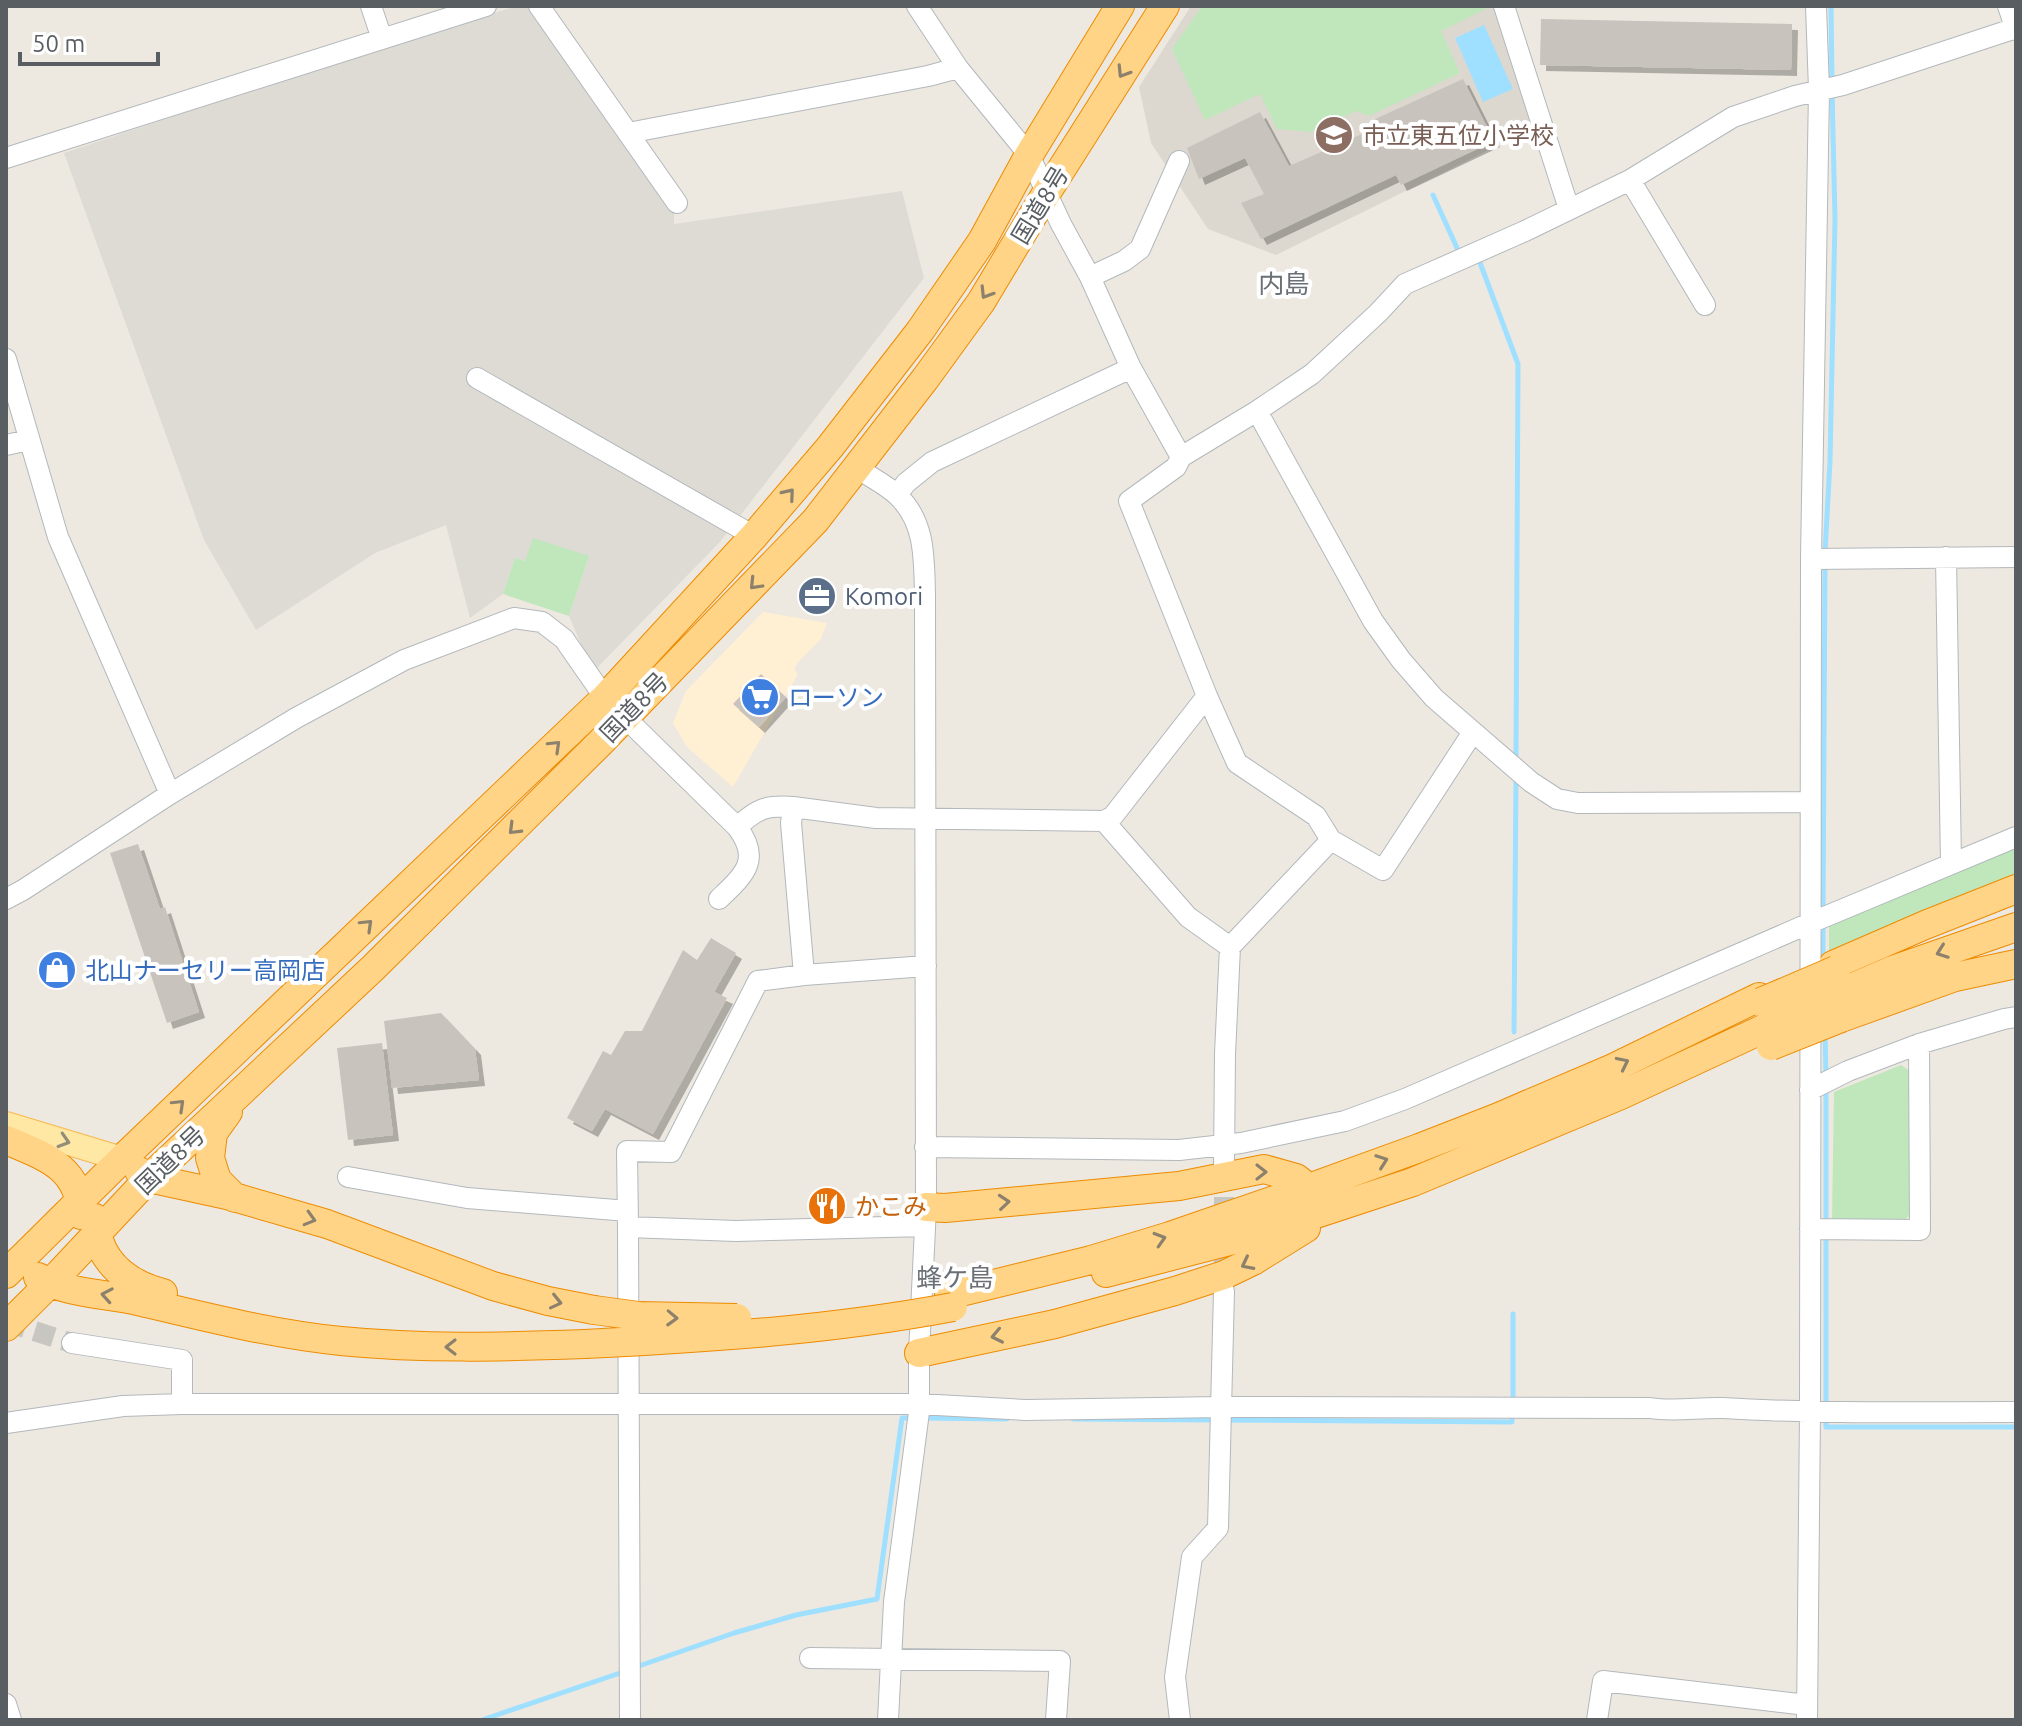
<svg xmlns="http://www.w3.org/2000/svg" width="2022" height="1726" font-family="Ubuntu,'Noto Sans JP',sans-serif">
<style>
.commercial{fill:#fff0d4}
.industrial{fill:#dedbd5}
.education{fill:#ddd8cf}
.green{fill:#bfe7bb}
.water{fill:#9fdfff}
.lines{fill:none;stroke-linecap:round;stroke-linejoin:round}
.stream{stroke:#9fdfff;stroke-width:5}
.building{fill:#c8c3bd;filter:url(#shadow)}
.minor-tunnel{stroke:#c8c6c0;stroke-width:20;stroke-dasharray:20 10;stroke-linecap:butt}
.minor-casing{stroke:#b3b8bc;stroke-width:22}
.major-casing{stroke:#f9b84d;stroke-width:26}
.highway-casing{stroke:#ee8b00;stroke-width:30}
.minor{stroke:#fff;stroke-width:20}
.major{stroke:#ffe7a4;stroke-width:24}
.highway{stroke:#ffd486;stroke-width:28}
.highway-bridge-casing{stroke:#ee8b00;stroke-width:30;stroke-linecap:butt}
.highway-bridge{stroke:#ffd486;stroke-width:28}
.oneway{stroke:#8b816d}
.oneway2{stroke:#938e79}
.labels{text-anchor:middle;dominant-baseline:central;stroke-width:8;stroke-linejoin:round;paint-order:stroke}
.education-label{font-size:24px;fill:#785e54;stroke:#fff;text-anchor:start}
.street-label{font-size:24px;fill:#595e62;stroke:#fff}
.service-label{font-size:24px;fill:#4e5e75;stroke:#fff;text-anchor:start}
.shop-label{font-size:24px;fill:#366cbe;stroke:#fff;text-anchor:start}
.food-label{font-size:24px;fill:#c56008;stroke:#fff;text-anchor:start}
.neighbourhood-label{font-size:26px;fill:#6a7075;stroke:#fff}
</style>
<defs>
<filter id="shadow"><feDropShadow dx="6" dy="6" stdDeviation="0" flood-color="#0004"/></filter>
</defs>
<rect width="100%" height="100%" fill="#ede9e0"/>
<path class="commercial" d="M763,612L827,623L821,639L799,661L794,669L798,674L733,787L687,747L673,723L686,691Z"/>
<path class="industrial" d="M518,6H528L674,213V224L902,191L924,278L719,543L593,672L569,616L589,556L525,561L515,558L503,594L470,618L446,525L375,553L256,630L204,540L64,153L399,41Z"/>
<path class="education" d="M1191,6H1493L1533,128L1276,255L1208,229L1151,143L1139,87Z"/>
<path class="green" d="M1202,6H1484L1486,9L1441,31L1460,73L1369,116L1356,111L1311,132L1277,129L1260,94L1205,120L1172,49Z
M533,538L589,556L569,616L503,594L515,558L525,561Z
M2016,846V876L1866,936L1857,944L1829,953V920Z
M1901,1065L1911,1072L1910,1211L1908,1217L1902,1222L1832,1220L1834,1092Z"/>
<path class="water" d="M1484,25L1513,89L1483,102L1455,38Z"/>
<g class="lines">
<path class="stream" d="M1831,6L1832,81
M1433,195L1457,248
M1479,260L1518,364L1516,760
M1825,553L1830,461L1835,219L1832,91
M1823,913L1825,563
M1823,961V923
M1514,1032L1516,778
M1825,1035L1826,1077
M1826,1087V1225
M1513,1405V1314
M1826,1409V1235
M921,1418L1007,1419
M1073,1419L1215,1420
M1826,1419V1427H2016
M1225,1420L1512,1422V1415
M636,1667L734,1633L796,1615L877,1599L902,1418H911
M482,1720L623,1672"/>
</g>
<path class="building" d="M1541,19L1792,24L1791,70L1540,65Z
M1463,79L1494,141L1401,185L1396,175L1261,239L1241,203L1264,194L1245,158L1199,179L1187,148L1260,112L1289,166L1376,128L1373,120Z
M761,674L786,697L759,727L733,704Z
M138,844L160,909L165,907L199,1012L167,1023L110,853Z
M711,938L736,953L714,992L727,998L653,1134L605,1109L592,1131L567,1118L603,1051L611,1055L625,1031H642L683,950L697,960Z
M441,1013L475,1049L479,1080L392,1088L384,1021Z
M382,1043L393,1135L348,1140L337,1048Z"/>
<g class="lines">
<path class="minor-tunnel" d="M1224,1167V1287
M6,1322L72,1343"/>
<defs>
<path id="minor" d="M371,6L382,39
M539,6L677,203
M917,6L958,68L1029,155L1061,224L1090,277L1131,368L1181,457
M1504,6L1569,209
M2008,6L2016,30
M628,133L928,76L958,68
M6,158L486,6
M1630,180L1705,305
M1090,277L1124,261L1140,249L1179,161
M6,359L58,537L170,794
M477,378L754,536
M1257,411L1373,621L1401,660L1434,698L1531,782L1557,799L1578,803L1809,802
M6,445L29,440
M857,468C870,477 887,485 898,496C926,523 924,560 925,596L926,1207L919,1353V1412L894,1602L888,1720
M897,495L906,483L932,462L1131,368
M1946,557L1951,864
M1811,559L2016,557
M1207,696L1237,763L1316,816L1331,840L1383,870L1473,732
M1104,821L1188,917L1230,947L1225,1054L1224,1165
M737,827C757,809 765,805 793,807
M6,899L23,890L170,794L296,718L404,660L514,618L542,622L564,639L605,698L737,827C762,860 744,875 719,899
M1230,947L1331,840
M804,975L926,966
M1810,1090L1848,1071L1919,1044L2004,1019L2016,1017
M925,1147L1179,1150L1241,1143L1345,1121L1405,1099L1810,923L2016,837
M348,1177L467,1198L628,1211
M925,1226L736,1231L628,1227L627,1151L671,1152L758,981L804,975L791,823L793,807L876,818L1104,821L1113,816L1207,696L1129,501L1176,467L1181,457L1257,411L1312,374L1378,313L1405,284L1525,231L1630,180L1733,117L1795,96L1843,85L2016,28
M628,1227L630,1720
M1810,1229L1920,1230L1919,1044
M72,1343L182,1360V1404
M6,1423L123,1406L182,1404H919L1025,1410L1222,1407L1650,1408C1675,1412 1699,1407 1723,1408C1821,1414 1919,1412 2016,1412
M810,1658L1060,1661L1056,1720
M6,1704L11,1720
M1180,1720L1175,1677L1192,1557L1218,1528L1224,1291
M1597,1720L1603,1681L1807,1705
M1807,1720L1810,1412L1811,559L1819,90L1816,6"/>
<path id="major" d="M6,1124L122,1159"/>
<path id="highway" d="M1833,965L1925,925L2016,889
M1837,994L1890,971L2016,927
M1841,1018L1955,977L2016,964
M228,1112L213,1133L210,1158L217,1180L235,1198
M6,1140C44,1156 80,1167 81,1215
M139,1171L149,1178L227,1195L327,1224L493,1286L548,1301L594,1310
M926,1207L945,1208L1179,1186L1264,1169L1296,1178L1309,1188
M95,1218C97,1260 124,1283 163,1293
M1106,1273L1249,1236L1413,1182L1621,1095L1763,1029
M6,1274L122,1159L605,698L754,536L830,447L920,331L982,241L1029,155L1120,6
M38,1277C65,1293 107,1294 138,1301C205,1317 272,1334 341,1341C422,1349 504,1347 585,1344
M949,1295L1091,1260L1170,1236L1309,1188L1419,1148L1496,1118L1613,1068L1759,997
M6,1327L59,1274L149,1178L373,968L600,743L815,521L925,379L981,302L1047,192L1165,6
M919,1353L1055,1324L1175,1291L1224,1275L1253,1261L1306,1228"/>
</defs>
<use href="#minor" class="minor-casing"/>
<use href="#major" class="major-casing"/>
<use href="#highway" class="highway-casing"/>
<use href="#minor" class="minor"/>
<use href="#major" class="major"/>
<use href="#highway" class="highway"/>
<defs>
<path id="highway-bridge" d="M1761,1002L1836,970
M1763,1029L1837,994
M1771,1046L1841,1018
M594,1310L639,1316L737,1318
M585,1344C709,1338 831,1330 953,1307"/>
</defs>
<use href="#highway-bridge" class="highway-bridge-casing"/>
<use href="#highway-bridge" class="highway-bridge"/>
</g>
<defs><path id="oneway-chevron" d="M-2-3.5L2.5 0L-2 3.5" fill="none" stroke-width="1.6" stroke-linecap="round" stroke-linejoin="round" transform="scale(2)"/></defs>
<g class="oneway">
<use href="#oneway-chevron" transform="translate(1123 72) rotate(122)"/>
<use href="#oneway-chevron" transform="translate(986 293) rotate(122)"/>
<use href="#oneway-chevron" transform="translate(789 494) rotate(-50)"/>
<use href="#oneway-chevron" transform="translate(755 584) rotate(134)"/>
<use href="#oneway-chevron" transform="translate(555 746) rotate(-44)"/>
<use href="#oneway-chevron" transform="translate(514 829) rotate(135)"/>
<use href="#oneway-chevron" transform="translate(367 925) rotate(-44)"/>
<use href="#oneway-chevron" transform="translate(1942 952) rotate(160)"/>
<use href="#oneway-chevron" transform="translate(1623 1063) rotate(-26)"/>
<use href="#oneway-chevron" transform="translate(179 1105) rotate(-44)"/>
<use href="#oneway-chevron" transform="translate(1382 1161) rotate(-20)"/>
<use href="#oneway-chevron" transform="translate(1261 1172)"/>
<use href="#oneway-chevron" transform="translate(1004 1202) rotate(-5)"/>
<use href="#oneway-chevron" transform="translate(310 1219) rotate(16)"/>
<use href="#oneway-chevron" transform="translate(1160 1239) rotate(-17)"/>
<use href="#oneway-chevron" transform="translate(1247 1264) rotate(153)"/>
<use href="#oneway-chevron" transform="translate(107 1295) rotate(-170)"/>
<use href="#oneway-chevron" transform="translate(556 1302) rotate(13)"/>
<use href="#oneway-chevron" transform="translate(672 1318) rotate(2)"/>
<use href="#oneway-chevron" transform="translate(997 1336) rotate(168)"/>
<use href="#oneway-chevron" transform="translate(451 1347) rotate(-180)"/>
</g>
<use class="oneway2" href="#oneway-chevron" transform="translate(64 1141) rotate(17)"/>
<defs>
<symbol id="school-disc" viewBox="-11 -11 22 22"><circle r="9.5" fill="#8d6e63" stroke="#fff"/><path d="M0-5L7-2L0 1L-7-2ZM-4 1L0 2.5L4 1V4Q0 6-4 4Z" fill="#fff"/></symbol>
<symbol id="office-disc" viewBox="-11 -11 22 22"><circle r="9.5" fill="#5c6f8a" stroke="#fff"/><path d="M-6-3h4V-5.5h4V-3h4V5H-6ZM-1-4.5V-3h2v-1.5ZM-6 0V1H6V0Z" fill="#fff"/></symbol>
<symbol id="supermarket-disc" viewBox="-11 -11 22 22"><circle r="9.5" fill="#3f7fe0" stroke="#fff"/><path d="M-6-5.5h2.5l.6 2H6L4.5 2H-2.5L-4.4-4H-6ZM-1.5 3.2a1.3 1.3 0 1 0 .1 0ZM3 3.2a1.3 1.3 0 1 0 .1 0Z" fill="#fff"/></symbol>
<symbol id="shop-disc" viewBox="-11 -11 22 22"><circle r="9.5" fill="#3f7fe0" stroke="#fff"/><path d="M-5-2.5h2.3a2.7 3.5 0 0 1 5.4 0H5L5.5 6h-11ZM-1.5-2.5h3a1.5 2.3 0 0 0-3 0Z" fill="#fff"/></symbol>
<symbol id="restaurant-disc" viewBox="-11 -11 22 22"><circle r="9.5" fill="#e8710a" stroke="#fff"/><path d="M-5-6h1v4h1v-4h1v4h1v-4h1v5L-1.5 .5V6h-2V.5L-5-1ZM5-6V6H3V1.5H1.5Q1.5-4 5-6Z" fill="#fff"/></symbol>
</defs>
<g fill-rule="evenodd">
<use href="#school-disc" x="1312" y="113" width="44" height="44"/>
<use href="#office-disc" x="795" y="574" width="44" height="44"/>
<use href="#supermarket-disc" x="738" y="675" width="44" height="44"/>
<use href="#shop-disc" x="35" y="948" width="44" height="44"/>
<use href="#restaurant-disc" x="805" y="1184" width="44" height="44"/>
</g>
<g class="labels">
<g class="education-label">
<text x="1362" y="135">市立東五位小学校</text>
</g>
<g class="street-label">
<text transform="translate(1040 205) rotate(-59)">国道8号</text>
<text transform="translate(634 707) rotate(-46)">国道8号</text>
<text transform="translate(170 1160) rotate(-44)">国道8号</text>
</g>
<g class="service-label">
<text x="845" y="596">Komori</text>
</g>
<g class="shop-label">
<text x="788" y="697">ローソン</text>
<text x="85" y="970">北山ナーセリー高岡店</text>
</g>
<g class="food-label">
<text x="855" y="1206">かこみ</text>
</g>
<g class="neighbourhood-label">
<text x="1284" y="283">内島</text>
<text x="955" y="1277">蜂ケ島</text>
</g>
</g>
<rect width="2022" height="1726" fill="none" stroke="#595e62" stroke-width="16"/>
<path d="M20 52v12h138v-12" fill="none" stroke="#595e62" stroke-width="4"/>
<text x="32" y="52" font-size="24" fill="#595e62" stroke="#ffffff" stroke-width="6" paint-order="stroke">50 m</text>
</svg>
